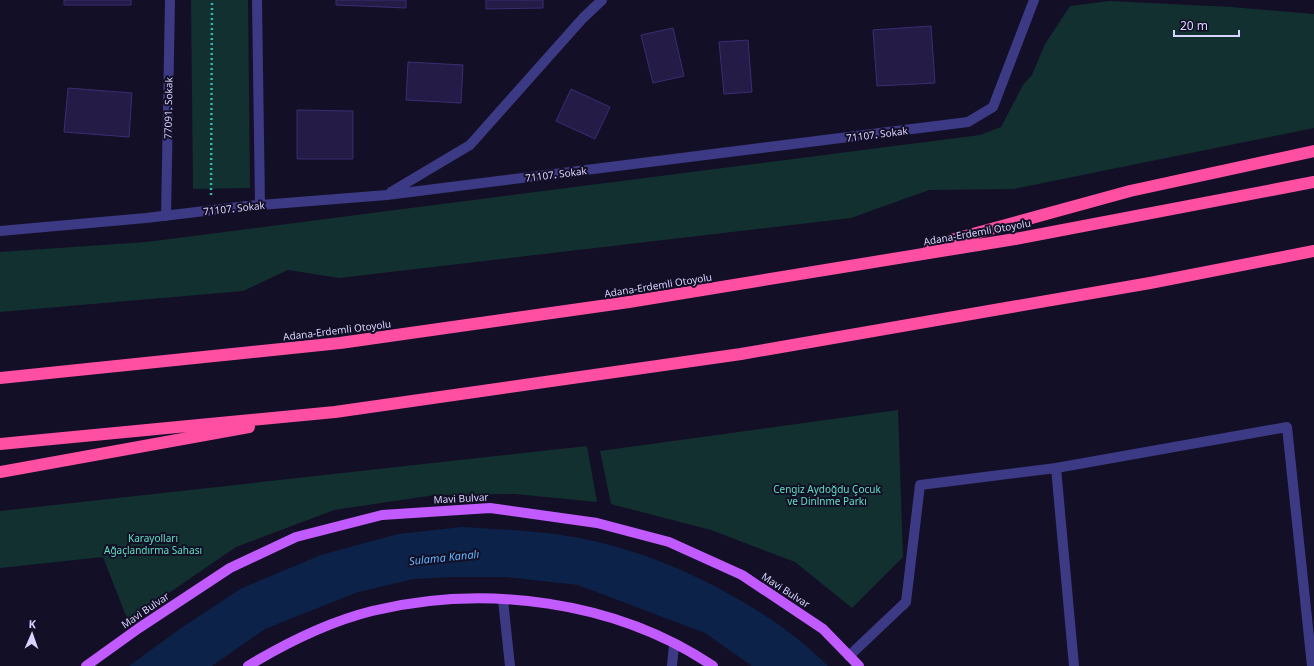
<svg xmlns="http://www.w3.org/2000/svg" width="1314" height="666" font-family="'Noto Sans',sans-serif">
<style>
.green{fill:#12302f}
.water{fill:#0c2248}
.building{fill:#241b47;stroke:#3b2d73}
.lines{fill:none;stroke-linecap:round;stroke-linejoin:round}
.path{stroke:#2fb8b0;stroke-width:2.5;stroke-dasharray:2 3;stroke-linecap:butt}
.minor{stroke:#3d3a85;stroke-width:10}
.primary{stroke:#c25bff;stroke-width:10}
.motorway{stroke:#ff4fa3;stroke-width:12}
.labels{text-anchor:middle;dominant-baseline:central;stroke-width:4;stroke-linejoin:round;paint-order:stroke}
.street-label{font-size:10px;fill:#d9d4ff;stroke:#130f26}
.park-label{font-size:10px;fill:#5fe0c0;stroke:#130f26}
.water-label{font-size:11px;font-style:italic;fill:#62b6ff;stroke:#130f26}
</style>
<rect width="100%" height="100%" fill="#130f26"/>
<path class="green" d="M191,0H248L250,188L193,189Z
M1109,1L1231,7L1314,14V128L1014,189L929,190L851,218L339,278L288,270L243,291L0,312V252L146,242L980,135L1001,127L1023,85L1032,75L1045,44L1070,6Z
M898,410L903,557L852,608L795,562L711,530L611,504L600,451Z
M587,446L597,502L515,494L435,495L334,510L236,547L128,621L103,557L0,568V511Z"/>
<path class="water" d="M462,527C507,530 554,531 598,542C676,560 771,609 828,666H752L705,633L578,585L506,577H452L414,579L358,592L265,629L212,666H129L181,628L242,588L321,555L398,534Z"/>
<path class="building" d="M64,0H131V5H64Z
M336,0H406V8L336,5Z
M486,0H543V8L486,9Z
M931,26L935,83L877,86L873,30Z
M673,28L684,76L653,83L641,35Z
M748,40L752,92L724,94L719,42Z
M408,62L463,65L461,103L406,100Z
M68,88L132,93L129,137L64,132Z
M571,89L610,107L595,139L556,121Z
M297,110L353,111V159H297Z"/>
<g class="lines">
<path class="path" d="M211,195L212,0"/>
<path class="minor" d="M257,0L260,205
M391,192L470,145L583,18L602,0
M166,216L170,0
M0,231L146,218L247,206L387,195L968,122L993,107L1034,0
M503,600L510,666
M849,656L906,602L920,485L1056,468
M672,666L674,645
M1074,666L1056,468L1287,427L1312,666"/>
<path class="primary" d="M86,666L139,628L230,568L296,537L382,515L490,508L597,523L669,542L742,575L823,629L859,666
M248,666C286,643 328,622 372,611C485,584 615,600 713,666"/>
<path class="motorway" d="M929,246L1130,191L1314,151
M0,378L340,343L629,302L1015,239L1314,182
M0,444L335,412L741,354L1150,283L1314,251
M0,472L249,427"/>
</g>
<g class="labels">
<g class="street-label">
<text transform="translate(168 108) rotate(-89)">77091. Sokak</text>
<text transform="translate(877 134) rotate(-7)">71107. Sokak</text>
<text transform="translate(556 174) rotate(-7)">71107. Sokak</text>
<text transform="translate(234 208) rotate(-6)">71107. Sokak</text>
<text transform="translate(977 232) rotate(-10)">Adana-Erdemli Otoyolu</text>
<text transform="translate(658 285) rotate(-9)">Adana-Erdemli Otoyolu</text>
<text transform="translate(337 330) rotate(-7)">Adana-Erdemli Otoyolu</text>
<text transform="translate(461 498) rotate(-3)">Mavi Bulvar</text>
<text transform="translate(786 590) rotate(33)">Mavi Bulvar</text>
<text transform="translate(145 610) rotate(-34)">Mavi Bulvar</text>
</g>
<g class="park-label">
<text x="827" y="489">Cengiz Aydoğdu Çocuk<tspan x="827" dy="12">ve Dinlnme Parkı</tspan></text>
<text x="153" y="538">Karayolları<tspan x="153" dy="12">Ağaçlandırma Sahası</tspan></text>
</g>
<g class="water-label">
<text transform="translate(444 557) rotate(-6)">Sulama Kanalı</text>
</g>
</g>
<g transform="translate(32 634) rotate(2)" stroke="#130f26" stroke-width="3" paint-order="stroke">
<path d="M0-3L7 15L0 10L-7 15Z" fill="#d9d4ff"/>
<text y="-6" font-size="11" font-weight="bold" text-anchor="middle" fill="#d9d4ff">K</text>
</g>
<path d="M1174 30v6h65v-6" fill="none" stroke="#d9d4ff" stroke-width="2"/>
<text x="1180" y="30" font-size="12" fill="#d9d4ff" stroke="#130f26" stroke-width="3" paint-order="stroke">20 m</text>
</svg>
